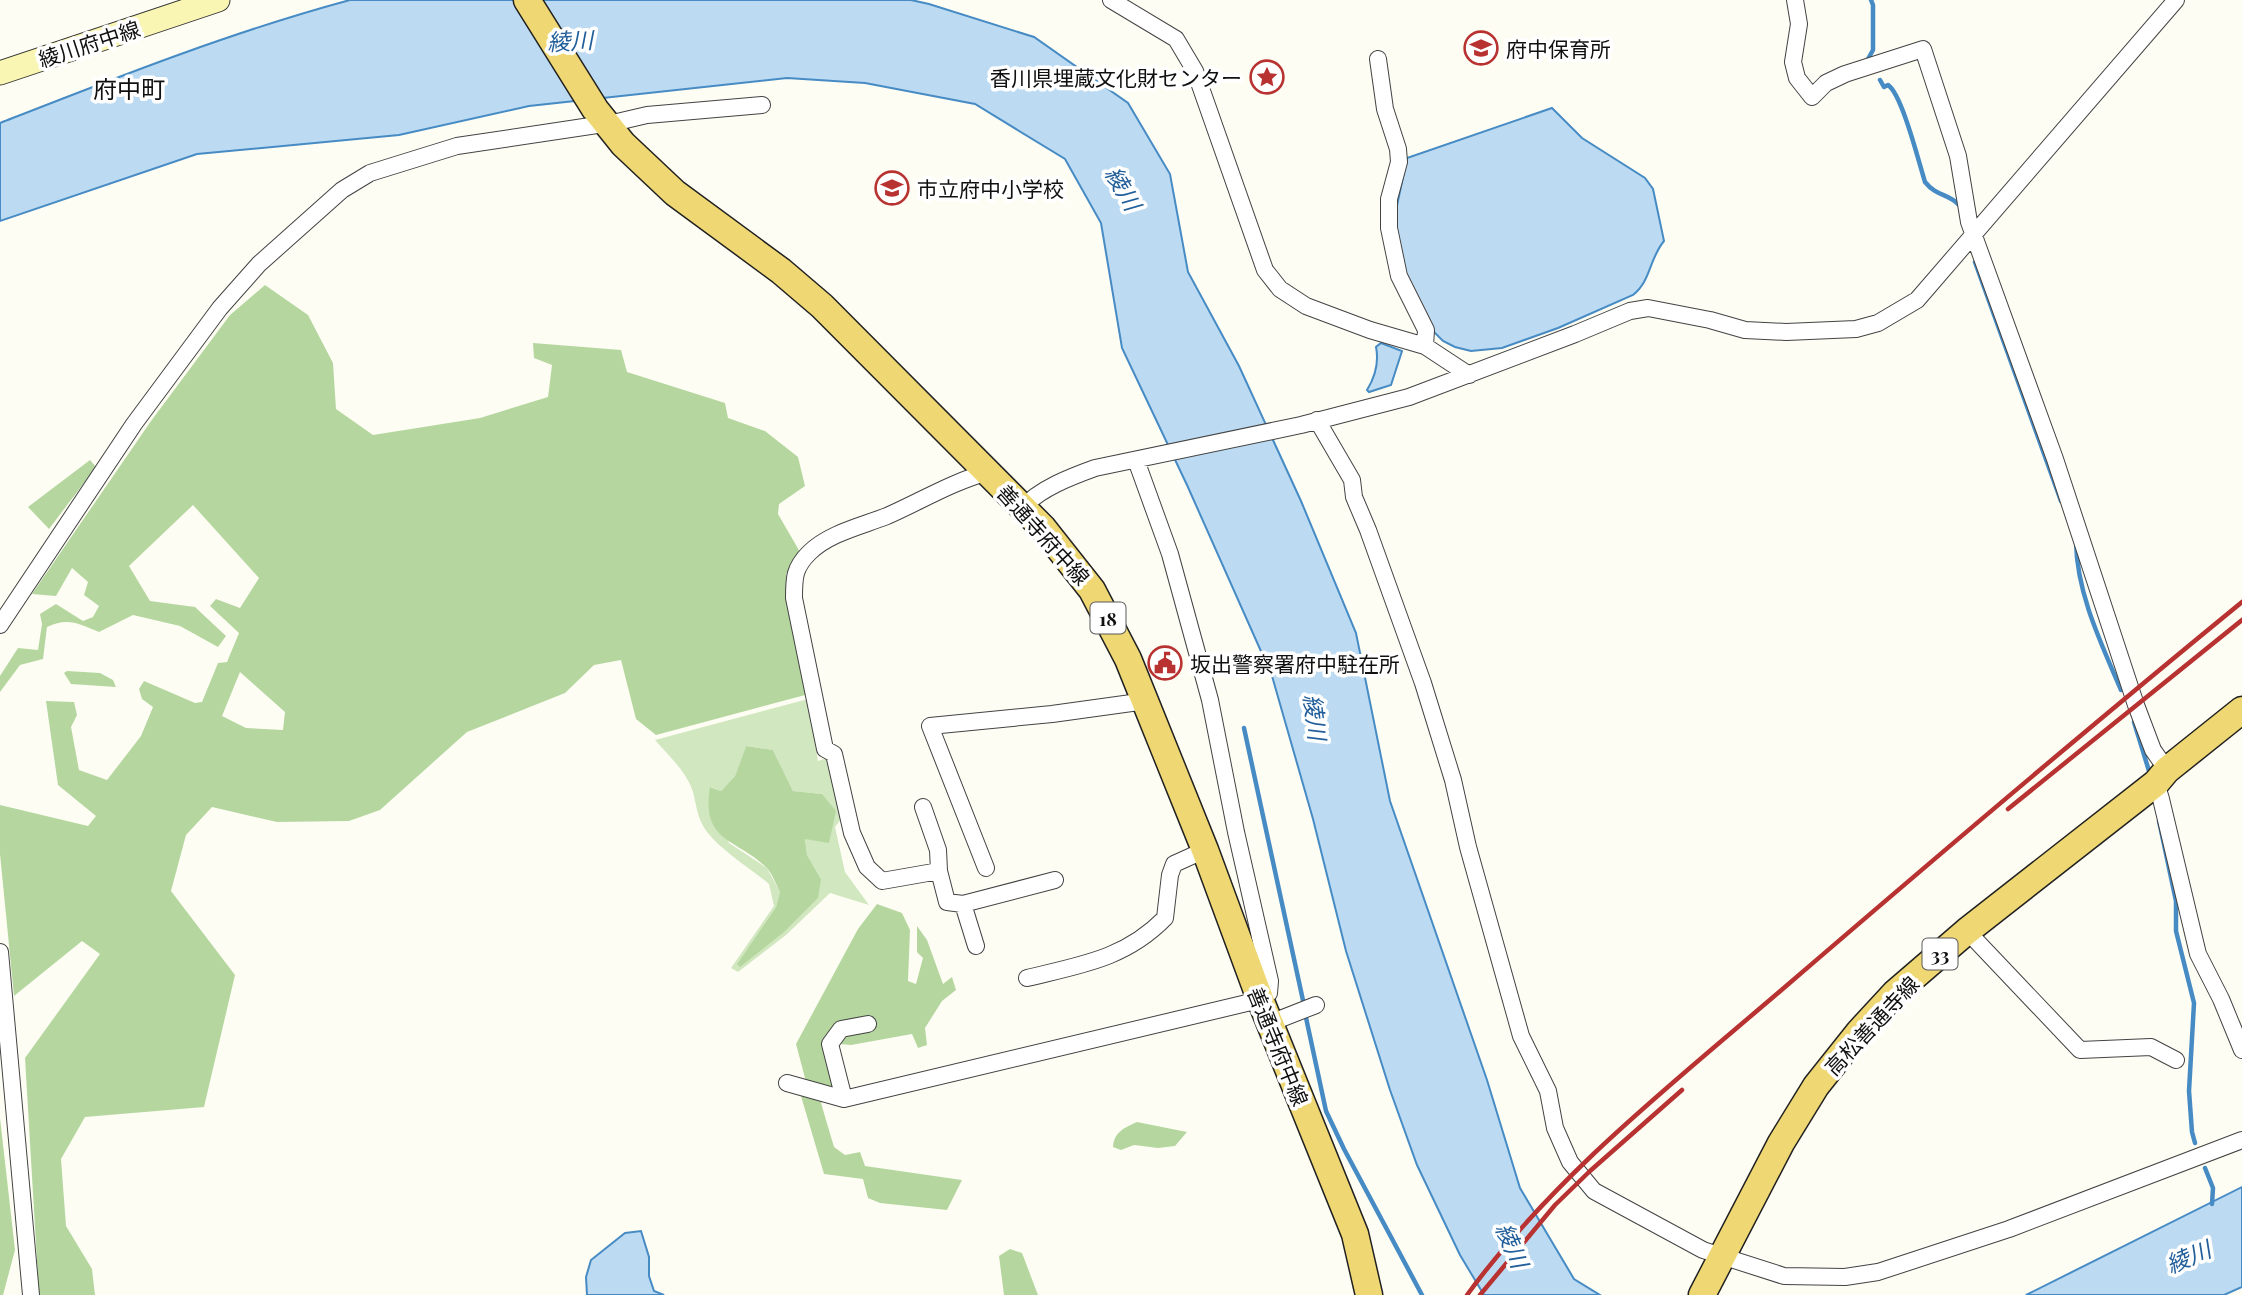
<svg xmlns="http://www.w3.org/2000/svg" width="2242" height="1295" font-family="'Playfair Display','Noto Sans JP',serif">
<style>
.green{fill:#d1e7bf;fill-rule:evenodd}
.forest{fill:#b5d79f;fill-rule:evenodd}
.water{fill:#bcdbf2;stroke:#478bc4;stroke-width:2}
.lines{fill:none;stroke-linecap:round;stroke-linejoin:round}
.stream{stroke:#478bc4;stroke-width:4.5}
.street-casing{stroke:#434343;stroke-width:18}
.secondary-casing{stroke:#323232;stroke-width:25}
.primary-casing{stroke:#212121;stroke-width:29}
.street{stroke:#fff;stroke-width:16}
.secondary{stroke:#f9f6b4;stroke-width:23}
.primary{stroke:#efd873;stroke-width:26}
.rail{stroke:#b73231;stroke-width:4.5}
.labels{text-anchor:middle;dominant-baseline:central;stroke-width:7;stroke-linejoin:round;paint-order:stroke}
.shield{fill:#fff;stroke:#585858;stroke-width:2}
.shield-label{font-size:19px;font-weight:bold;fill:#101010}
.street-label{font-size:21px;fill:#101010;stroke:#fff}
.poi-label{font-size:21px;fill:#101010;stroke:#fff;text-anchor:start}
.water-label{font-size:23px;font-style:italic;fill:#215e9a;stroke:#fff}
.quarter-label{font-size:24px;fill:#101010;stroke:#fff}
</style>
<rect width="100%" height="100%" fill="#fefdf4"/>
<path class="green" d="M808,699L818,761L827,758L842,818L835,827L845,872L869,905L830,893L786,935L738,972L731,968L774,906L769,884C749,867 724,853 707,832C697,818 697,808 693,792C687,772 668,755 655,740ZM746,746L773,750L793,791L822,794L805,839L807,855L821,879L737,964L776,907L780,892L767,868L729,843L711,787L721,791L735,776Z"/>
<path class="forest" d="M265,285L308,315L333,363L336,409L373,435L480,418L548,397L552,365L534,358L533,343L621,350L627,372L725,403L728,418L765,431L798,457L805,486L779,504L778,514L800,552L786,574L809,694L656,735L636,719L621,660L594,665L565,693L467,732L380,810L349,821L277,822L212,807L186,835L171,891L235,975L204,1107L85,1117L61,1159L66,1226L92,1269L95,1295H39L25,1058L100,954L82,941L14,996L0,854V805L88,826L96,816L58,785L46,701L74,702L77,715L71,727L79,770L107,780L141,736L153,707L142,699L139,689L144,681L195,703L202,702L218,663L227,662L239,633L210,606L216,599L240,608L259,578L193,505L129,566L150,601L195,607L226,636L218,647L180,626L133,615L99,632C79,624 68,617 47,627L43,659L20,665L0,692V676L18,648L38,650L42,624L40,614L56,604L83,621L93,617L99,606L84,595L88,582L72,568L56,596L32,594L151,421L230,315ZM240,672L285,712L283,730L246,728L222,716Z
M90,460L96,467L49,529L28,507Z
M67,671L100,673L113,680L116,687L71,684L64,673Z
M746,746L773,750L793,791L822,794L836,811L829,843L805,839L807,855L821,879L818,898L784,932L740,967L737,964L776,907L780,892C776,884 772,873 766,867C735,838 701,842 710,787L721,791L735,776Z
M877,904L902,913L910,930L908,981L916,984L923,958L917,952V926L927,940L943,984L952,977L956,990L942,1001L925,1028L927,1045L918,1048L912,1034L851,1045L840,1044L829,1068L835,1090L821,1103L834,1147L845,1155L860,1152L865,1166L962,1180L947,1210L880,1203L868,1198L863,1179L824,1174L801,1096L805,1078L796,1044L858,929Z
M0,1118L15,1250L3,1295H0Z
M1137,1122L1187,1132L1175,1146L1158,1148L1134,1145L1121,1150L1113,1147C1114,1132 1124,1128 1137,1122Z
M1010,1249L1022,1253L1038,1295H1004L999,1256Z"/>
<path class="water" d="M350,0H911L929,4L1034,37L1128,103L1170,174L1188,272L1239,366L1301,501L1356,633L1390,801L1487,1080L1520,1188L1574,1279L1600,1295H1484L1460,1255L1417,1165L1390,1090L1346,951L1313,819L1272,676L1187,485L1122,348L1101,223L1065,159L975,104L865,83L787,78L529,106L399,135L197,154L0,221V123C115,78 231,32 350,0Z
M1552,108L1582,138L1645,178L1653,189L1664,241C1649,259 1651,281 1633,295L1558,328L1502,348L1471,351L1455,347L1443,341L1432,330L1399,260L1395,215L1407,158Z
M1381,343L1402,351L1391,385L1369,392L1367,390C1375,377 1379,362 1376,347Z
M2242,1187V1287L2224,1295H2026Z
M641,1231L649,1257V1276L654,1291L664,1295H587L586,1277L591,1260L625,1233Z"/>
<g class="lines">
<path class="stream" d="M1868,59L1873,50V5L1871,0
M1880,80L1884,87L1888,85C1902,94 1919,163 1925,182C1937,197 1948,193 1959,205
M1975,262L2061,501
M2076,542C2077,594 2101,643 2121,690
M2134,722L2149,771
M1244,728L1304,1005
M2159,821L2176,901V931L2194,1003L2189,1091L2192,1132L2195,1143
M1305,1013L1326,1111L1344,1149L1422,1295
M2205,1168L2213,1188L2212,1204"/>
<defs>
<path id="street" d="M1111,0L1176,39L1195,71L1265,270L1280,289L1306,306L1370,330L1425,346L1469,375
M1795,0L1799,24L1793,62L1797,78L1812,97L1826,83L1845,74L1923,49L1958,156L1969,222L2055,459L2136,705L2153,750L2167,770
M1378,59L1385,109L1398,149L1399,162L1389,199V228L1399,276L1426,330L1425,346
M1317,420L1352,480L1354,497L1368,530L1423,683L1453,780L1468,847L1521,1036L1548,1091L1555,1128L1570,1162L1594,1191L1703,1250L1784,1276L1845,1277L1878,1272L2009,1229L2242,1140
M988,472C952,482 921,501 887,516C862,526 829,533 809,553C794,568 794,578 794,598L825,749L834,754L852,833L867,867L882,881L939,871L947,902L963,904L1055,880
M1023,508C1038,489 1073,476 1095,468L1301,425L1409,397L1575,334L1630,311L1648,308L1710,320L1745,330L1786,332L1856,329L1878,323L1917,300L2176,0
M0,625L134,424L220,308L259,264L342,190L370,173L457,146L617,122L647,115L762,105
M2156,783L2161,799L2198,954L2221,999L2242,1050
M923,807L938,850L939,871
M986,868L930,726L1052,714L1146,701
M963,904L976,946
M1967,931L2080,1050L2151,1047L2176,1060
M0,952L31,1295
M1027,978C1080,965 1125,959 1165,918L1170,875L1174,864L1205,850
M1270,1023L1316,1005
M787,1083L844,1099L1251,1002L1269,993L1270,981L1236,832L1210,700L1170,554L1136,460
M844,1099L830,1044L841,1029L868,1024"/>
<path id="secondary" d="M0,73L218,0"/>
<path id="primary" d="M527,0L595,109L623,144L675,193L781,271L822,306L1043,528L1092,590L1128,659L1205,850L1260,999L1355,1234L1369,1295
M1702,1295L1781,1143L1816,1086L1859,1032L1895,993L1967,931L2156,783L2167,770L2242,710"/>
</defs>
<use href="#street" class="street-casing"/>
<use href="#secondary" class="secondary-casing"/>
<use href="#primary" class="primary-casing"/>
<use href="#street" class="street"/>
<use href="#secondary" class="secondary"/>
<use href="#primary" class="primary"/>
<path class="rail" d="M2008,809L2242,620
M1467,1295C1555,1175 1673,1083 1785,987C1936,857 2088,728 2242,602
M1480,1295L1555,1205L1590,1171L1682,1090"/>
</g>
<defs>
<symbol id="school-ring" viewBox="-11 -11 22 22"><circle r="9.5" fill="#fff" stroke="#b73231" stroke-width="1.5"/><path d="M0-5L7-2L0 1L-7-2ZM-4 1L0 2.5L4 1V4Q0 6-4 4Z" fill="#b73231"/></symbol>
<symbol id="sight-ring" viewBox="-11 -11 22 22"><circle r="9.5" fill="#fff" stroke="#b73231" stroke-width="1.5"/><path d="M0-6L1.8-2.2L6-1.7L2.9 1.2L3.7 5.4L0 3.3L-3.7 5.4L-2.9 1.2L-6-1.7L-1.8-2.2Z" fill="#b73231"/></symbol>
<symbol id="civic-ring" viewBox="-11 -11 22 22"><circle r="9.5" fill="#fff" stroke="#b73231" stroke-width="1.5"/><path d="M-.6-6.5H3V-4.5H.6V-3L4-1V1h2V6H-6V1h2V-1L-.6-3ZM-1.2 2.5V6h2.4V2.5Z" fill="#b73231"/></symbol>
</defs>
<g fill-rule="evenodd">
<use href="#school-ring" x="1462" y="29" width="38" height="38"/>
<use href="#sight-ring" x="1248" y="58" width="38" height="38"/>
<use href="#school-ring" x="873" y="169" width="38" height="38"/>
<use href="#civic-ring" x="1146" y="644" width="38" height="38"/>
</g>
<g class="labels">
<g class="shield">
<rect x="1090.5" y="602.5" width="35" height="31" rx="5"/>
<rect x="1922.5" y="938.5" width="35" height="31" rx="5"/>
</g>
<g class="shield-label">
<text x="1108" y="618">18</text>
<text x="1940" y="954">33</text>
</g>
<g class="street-label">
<text transform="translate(89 43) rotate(-18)">綾川府中線</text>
<text transform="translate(1044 534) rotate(48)">善通寺府中線</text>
<text transform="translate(1871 1025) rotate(-47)">高松善通寺線</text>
<text transform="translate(1279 1046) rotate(68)">善通寺府中線</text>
</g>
<g class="poi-label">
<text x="1506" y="48">府中保育所</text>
<text x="1242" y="77" text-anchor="end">香川県埋蔵文化財センター</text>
<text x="917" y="188">市立府中小学校</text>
<text x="1190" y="663">坂出警察署府中駐在所</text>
</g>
<g class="water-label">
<text transform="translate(570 40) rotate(-3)">綾川</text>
<text transform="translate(1124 188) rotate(60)">綾川</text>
<text transform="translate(1316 717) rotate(83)">綾川</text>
<text transform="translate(1513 1245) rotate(67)">綾川</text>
<text transform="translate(2188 1256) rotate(-23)">綾川</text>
</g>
<g class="quarter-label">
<text x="129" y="88">府中町</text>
</g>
</g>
</svg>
